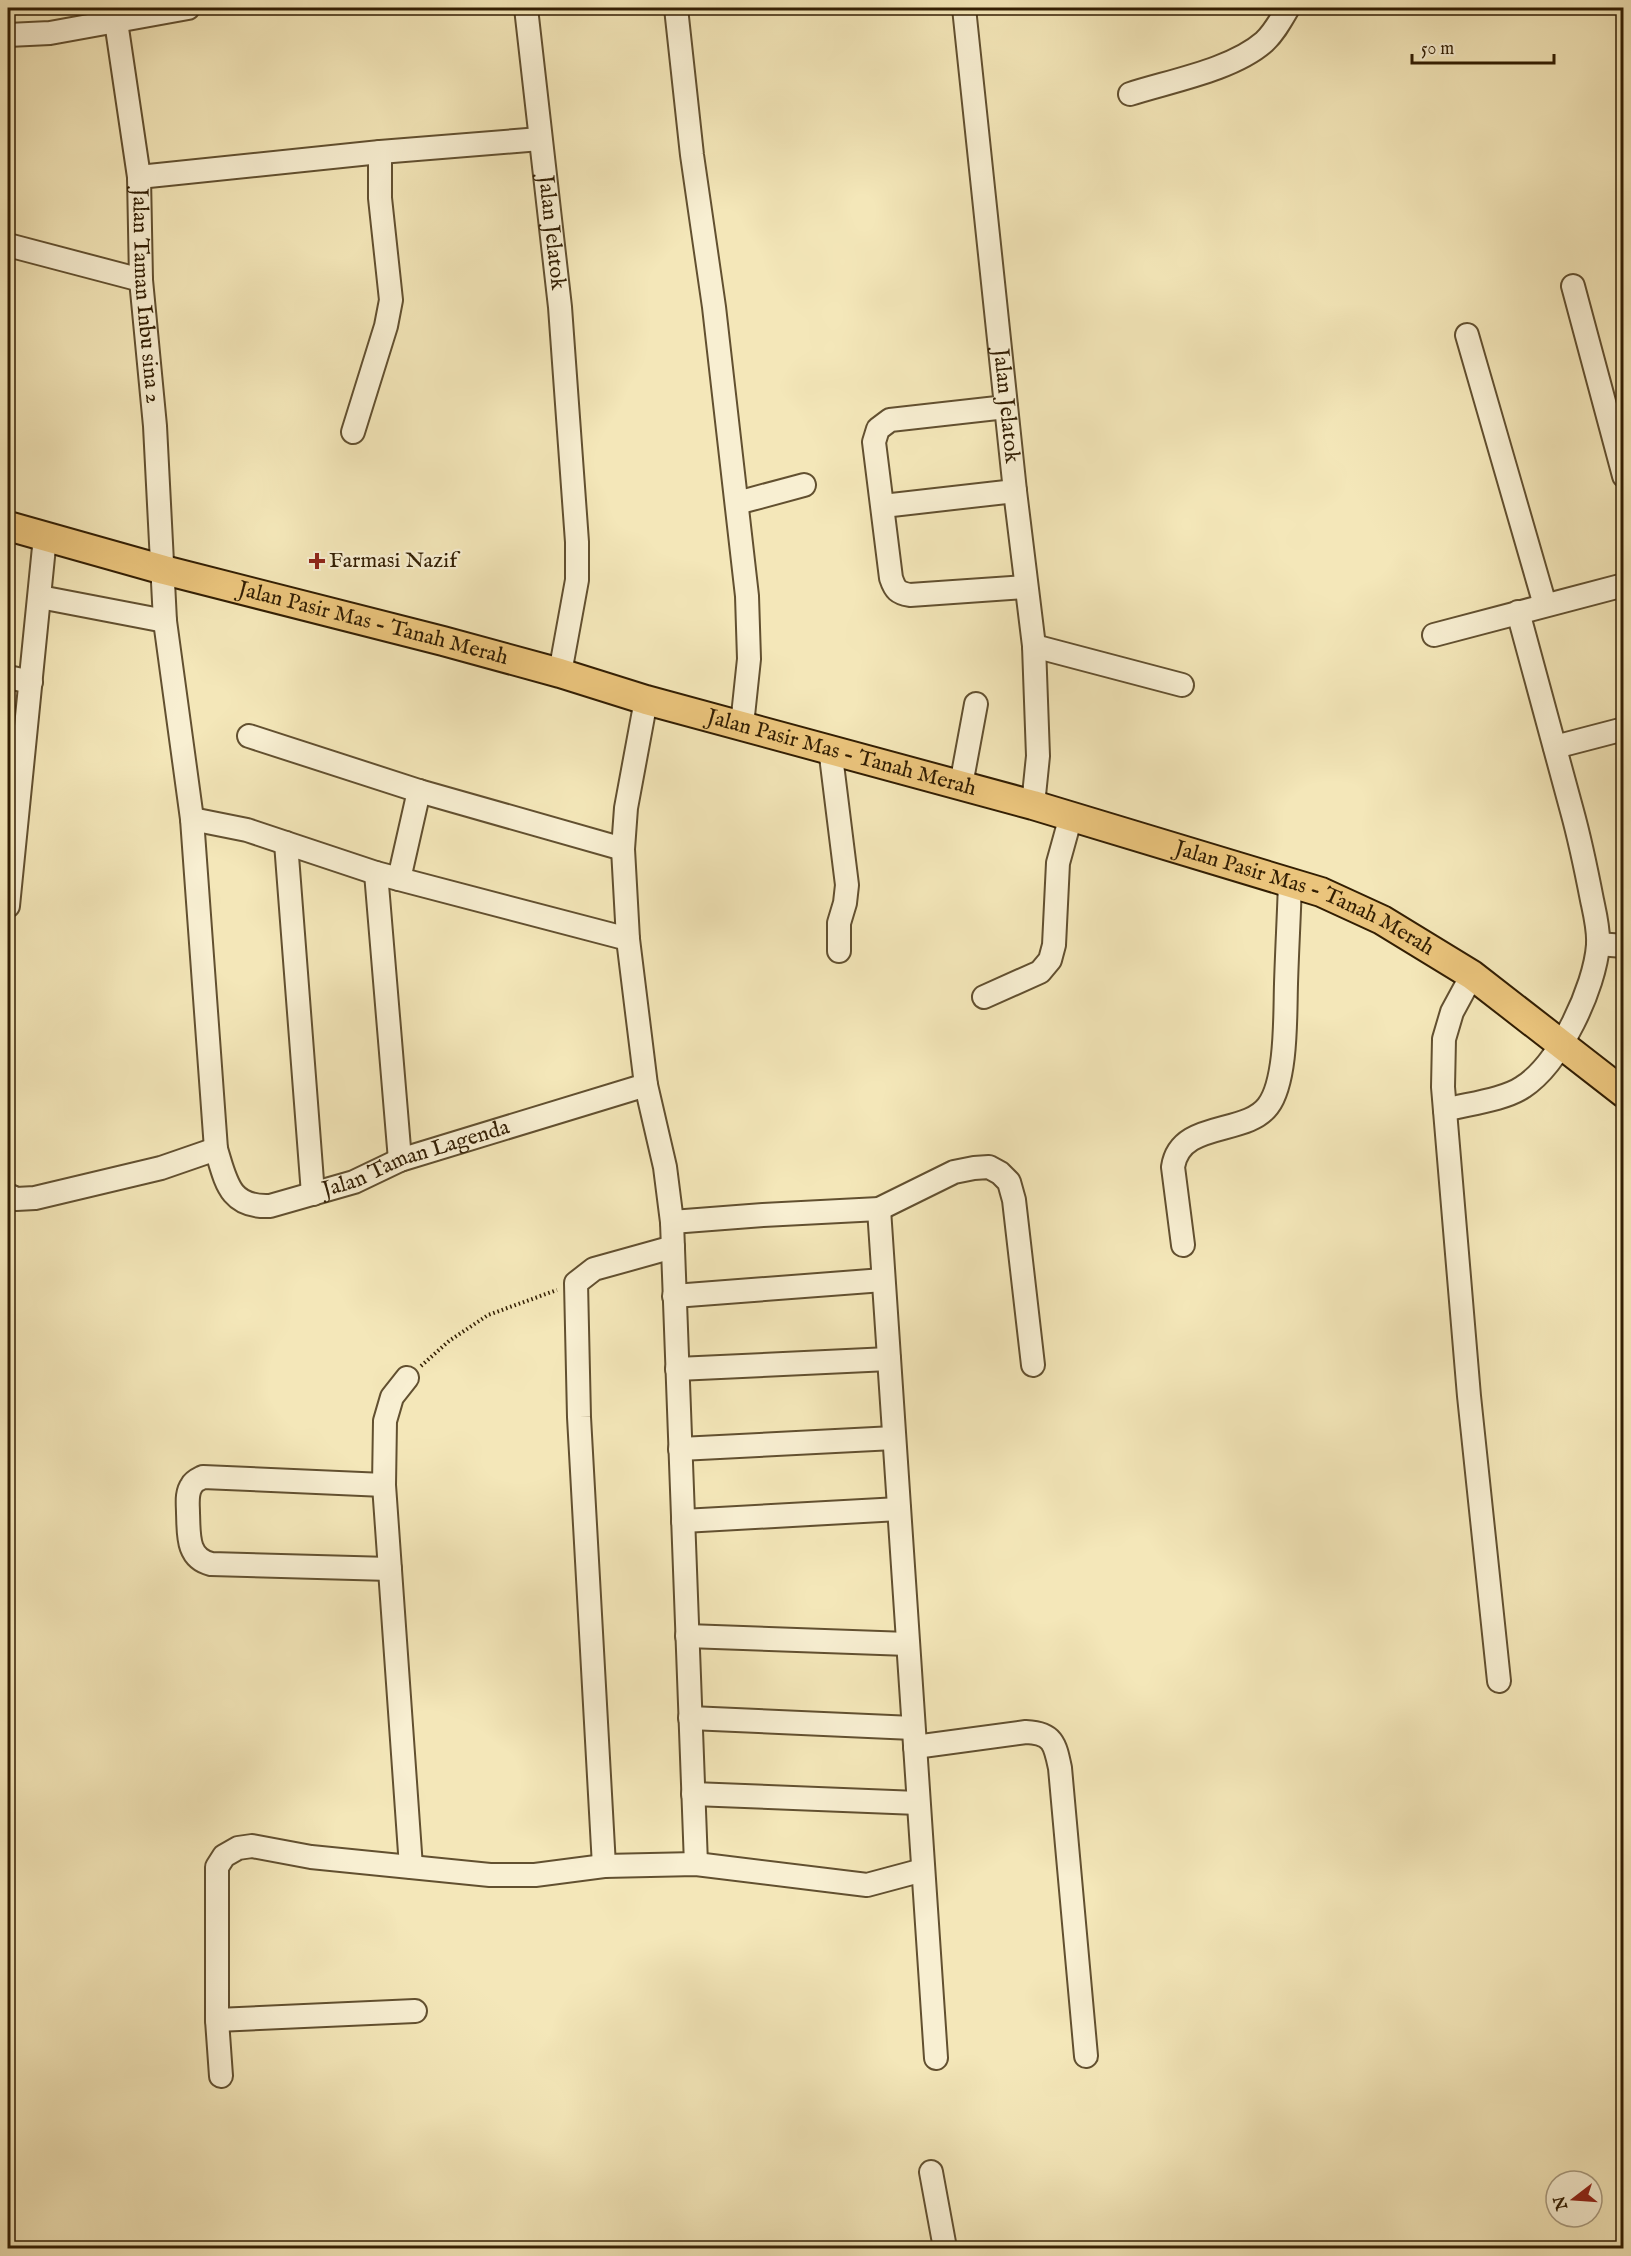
<svg xmlns="http://www.w3.org/2000/svg" width="1631" height="2256" font-family="'IM FELL English',serif">
<style>
.lines{fill:none;stroke-linecap:round;stroke-linejoin:round}
.minor-casing{stroke:#625030;stroke-width:26}
.major-casing{stroke:#321e03;stroke-width:32}
.path{stroke:#321e03;stroke-width:4;stroke-dasharray:1.5 3;stroke-linecap:butt}
.minor{stroke:#f8efd2;stroke-width:22}
.major{stroke:#eac47c;stroke-width:28}
.poi-dot{fill:#8f2418;stroke:#f8efd2;stroke-width:2}
.labels{text-anchor:middle;dominant-baseline:central;stroke-width:4.5;stroke-linejoin:round;paint-order:stroke}
.street-label{font-size:22px;fill:#321e03;stroke:#f8efd2}
.poi-label{font-size:22px;fill:#321e03;stroke:#f8efd2;text-anchor:start}
</style>
<rect width="100%" height="100%" fill="#f4e7b9"/>
<filter id="stains"><feTurbulence type="fractalNoise" baseFrequency=".00333" numOctaves="4"/><feColorMatrix values="0 0 0 0 .2 0 0 0 0 .09 0 0 0 0 .02 0 0 0 .5 -.17"/></filter>
<radialGradient id="worn" r=".72"><stop offset=".6" stop-color="#630" stop-opacity="0"/><stop offset="1" stop-color="#630" stop-opacity=".3"/></radialGradient>
<g class="lines">
<defs>
<g id="minor">
<path id="s1" d="M114,8L139,177L141,280L155,426L165,621L192,819L216,1149C226,1181 229,1208 270,1206L354,1182L400,1160L646,1085"/>
<path id="s2" d="M526,8L560,307L577,542V580L560,673"/>
<path d="M676,8L692,155L714,307L747,596L749,659L742,725"/>
<path id="s3" d="M964,8L1015,491L1034,646L1038,756L1033,805"/>
<path d="M8,35L50,33L188,8"/>
<path d="M1130,94C1170,81 1232,70 1264,42C1274,33 1281,20 1288,8"/>
<path d="M139,177L380,152L540,139"/>
<path d="M8,245L141,280"/>
<path d="M1573,286L1624,476"/>
<path d="M1467,335L1545,605"/>
<path d="M1006,407L890,420L878,429L874,442L891,578C895,590 898,593 910,595L1026,587"/>
<path d="M353,432L386,326L391,300L380,198V152"/>
<path d="M737,503L804,485"/>
<path d="M883,506L1015,491"/>
<path d="M40,597L165,621"/>
<path d="M1434,635L1624,585"/>
<path d="M1034,646L1182,685"/>
<path d="M8,677L31,682"/>
<path d="M646,700L626,808L623,849L628,939L646,1085L665,1167L672,1222L696,1864"/>
<path d="M249,736L419,791L623,849"/>
<path d="M1555,747L1624,729"/>
<path d="M830,748L847,885L845,903L839,923V951"/>
<path d="M961,785L976,704"/>
<path d="M192,819L247,830L376,873L628,939"/>
<path d="M286,843L313,1194"/>
<path d="M376,873L400,1160"/>
<path d="M399,879L419,791"/>
<path d="M8,906L45,537"/>
<path d="M1598,944L1624,946"/>
<path d="M1472,975L1452,1012L1444,1039L1443,1087L1469,1396L1499,1681"/>
<path d="M984,997L1040,972L1050,960L1054,945L1058,863L1071,816"/>
<path d="M1445,1110C1467,1104 1504,1100 1523,1087C1560,1063 1595,987 1598,945C1599,930 1595,914 1592,900C1586,869 1580,840 1572,811C1554,744 1536,678 1518,612"/>
<path d="M8,1195L16,1199L35,1198L161,1168L216,1149"/>
<path d="M879,1209L936,2058"/>
<path d="M672,1222L763,1215L879,1209L954,1172L974,1168L989,1167L1000,1173L1009,1182L1014,1200L1033,1365"/>
<path d="M1183,1245L1173,1167C1180,1120 1246,1136 1268,1106C1287,1081 1285,1015 1286,984C1287,950 1289,916 1290,882"/>
<path d="M674,1296L883,1280"/>
<path d="M677,1369L889,1359"/>
<path d="M407,1378L392,1397L385,1421L384,1485L411,1867"/>
<path d="M680,1449L894,1438"/>
<path d="M384,1485L203,1477C199,1479 194,1481 192,1485C186,1493 188,1504 188,1513C189,1533 186,1558 211,1564L390,1569"/>
<path d="M683,1521L899,1509"/>
<path d="M687,1636L908,1644"/>
<path d="M690,1718L913,1728"/>
<path d="M915,1747L1026,1732C1053,1733 1055,1744 1060,1768L1086,2056"/>
<path d="M693,1794L918,1803"/>
<path d="M604,1866L579,1417L576,1283L594,1269L673,1247"/>
<path d="M217,2020L415,2011"/>
<path d="M221,2076L217,2020V1867L224,1856L238,1848L252,1846L311,1857L490,1875H535L604,1866L696,1864L867,1885L923,1870"/>
<path d="M931,2172L945,2248"/>
</g>
<g id="major">
<path id="s4" d="M8,526L164,570L443,641L560,673L646,700L1033,805L1321,892L1382,920L1472,975L1624,1093"/>
</g>
</defs>
<use href="#minor" class="minor-casing"/>
<use href="#major" class="major-casing"/>
<path class="path" d="M421,1366L449,1341L488,1315L557,1290"/>
<use href="#minor" class="minor"/>
<use href="#major" class="major"/>
</g>
<path class="poi-dot" d="M314 552h6v6h6v6h-6v6h-6v-6h-6v-6h6z"/>
<g class="labels">
<g class="street-label">
<text stroke="none"><textPath href="#s2" startOffset="226">Jalan Jelatok</textPath></text>
<text stroke="none"><textPath href="#s1" startOffset="290">Jalan Taman Inbu sina 2</textPath></text>
<text stroke="none"><textPath href="#s3" startOffset="400">Jalan Jelatok</textPath></text>
<text stroke="none"><textPath href="#s4" startOffset="378">Jalan Pasir Mas - Tanah Merah</textPath></text>
<text stroke="none"><textPath href="#s4" startOffset="864">Jalan Pasir Mas - Tanah Merah</textPath></text>
<text stroke="none"><textPath href="#s4" startOffset="1350">Jalan Pasir Mas - Tanah Merah</textPath></text>
<text stroke="none"><textPath href="#s1" startOffset="1388">Jalan Taman Lagenda</textPath></text>
</g>
<g class="poi-label">
<text x="329" y="561">Farmasi Nazif</text>
</g>
</g>
<rect width="1631" height="2256" fill="none" stroke="#f4e7b9" stroke-width="30"/>
<rect x="9" y="9" width="1613" height="2238" fill="none" stroke="#321e03" stroke-width="3"/>
<rect x="15" y="15" width="1601" height="2226" fill="none" stroke="#321e03" stroke-width="1.5"/>
<g transform="translate(1574 2199) rotate(253)"><circle r="28" fill="#f8efd2" stroke="#a99b7f" stroke-width="1.5"/>
<path d="M0-4.5L10 22L0 15L-10 22Z" fill="#8f2418"/>
<text y="-9" font-size="16" font-weight="bold" text-anchor="middle" fill="#321e03">N</text>
</g>
<path d="M1412 54v9h142v-9" fill="none" stroke="#321e03" stroke-width="3"/>
<text x="1421" y="54" font-size="18" fill="#321e03" stroke="#f8efd2" stroke-width="4.5" paint-order="stroke">50 m</text>
<rect width="100%" height="100%" filter="url(#stains)"/>
<rect width="100%" height="100%" fill="url(#worn)"/>
</svg>
